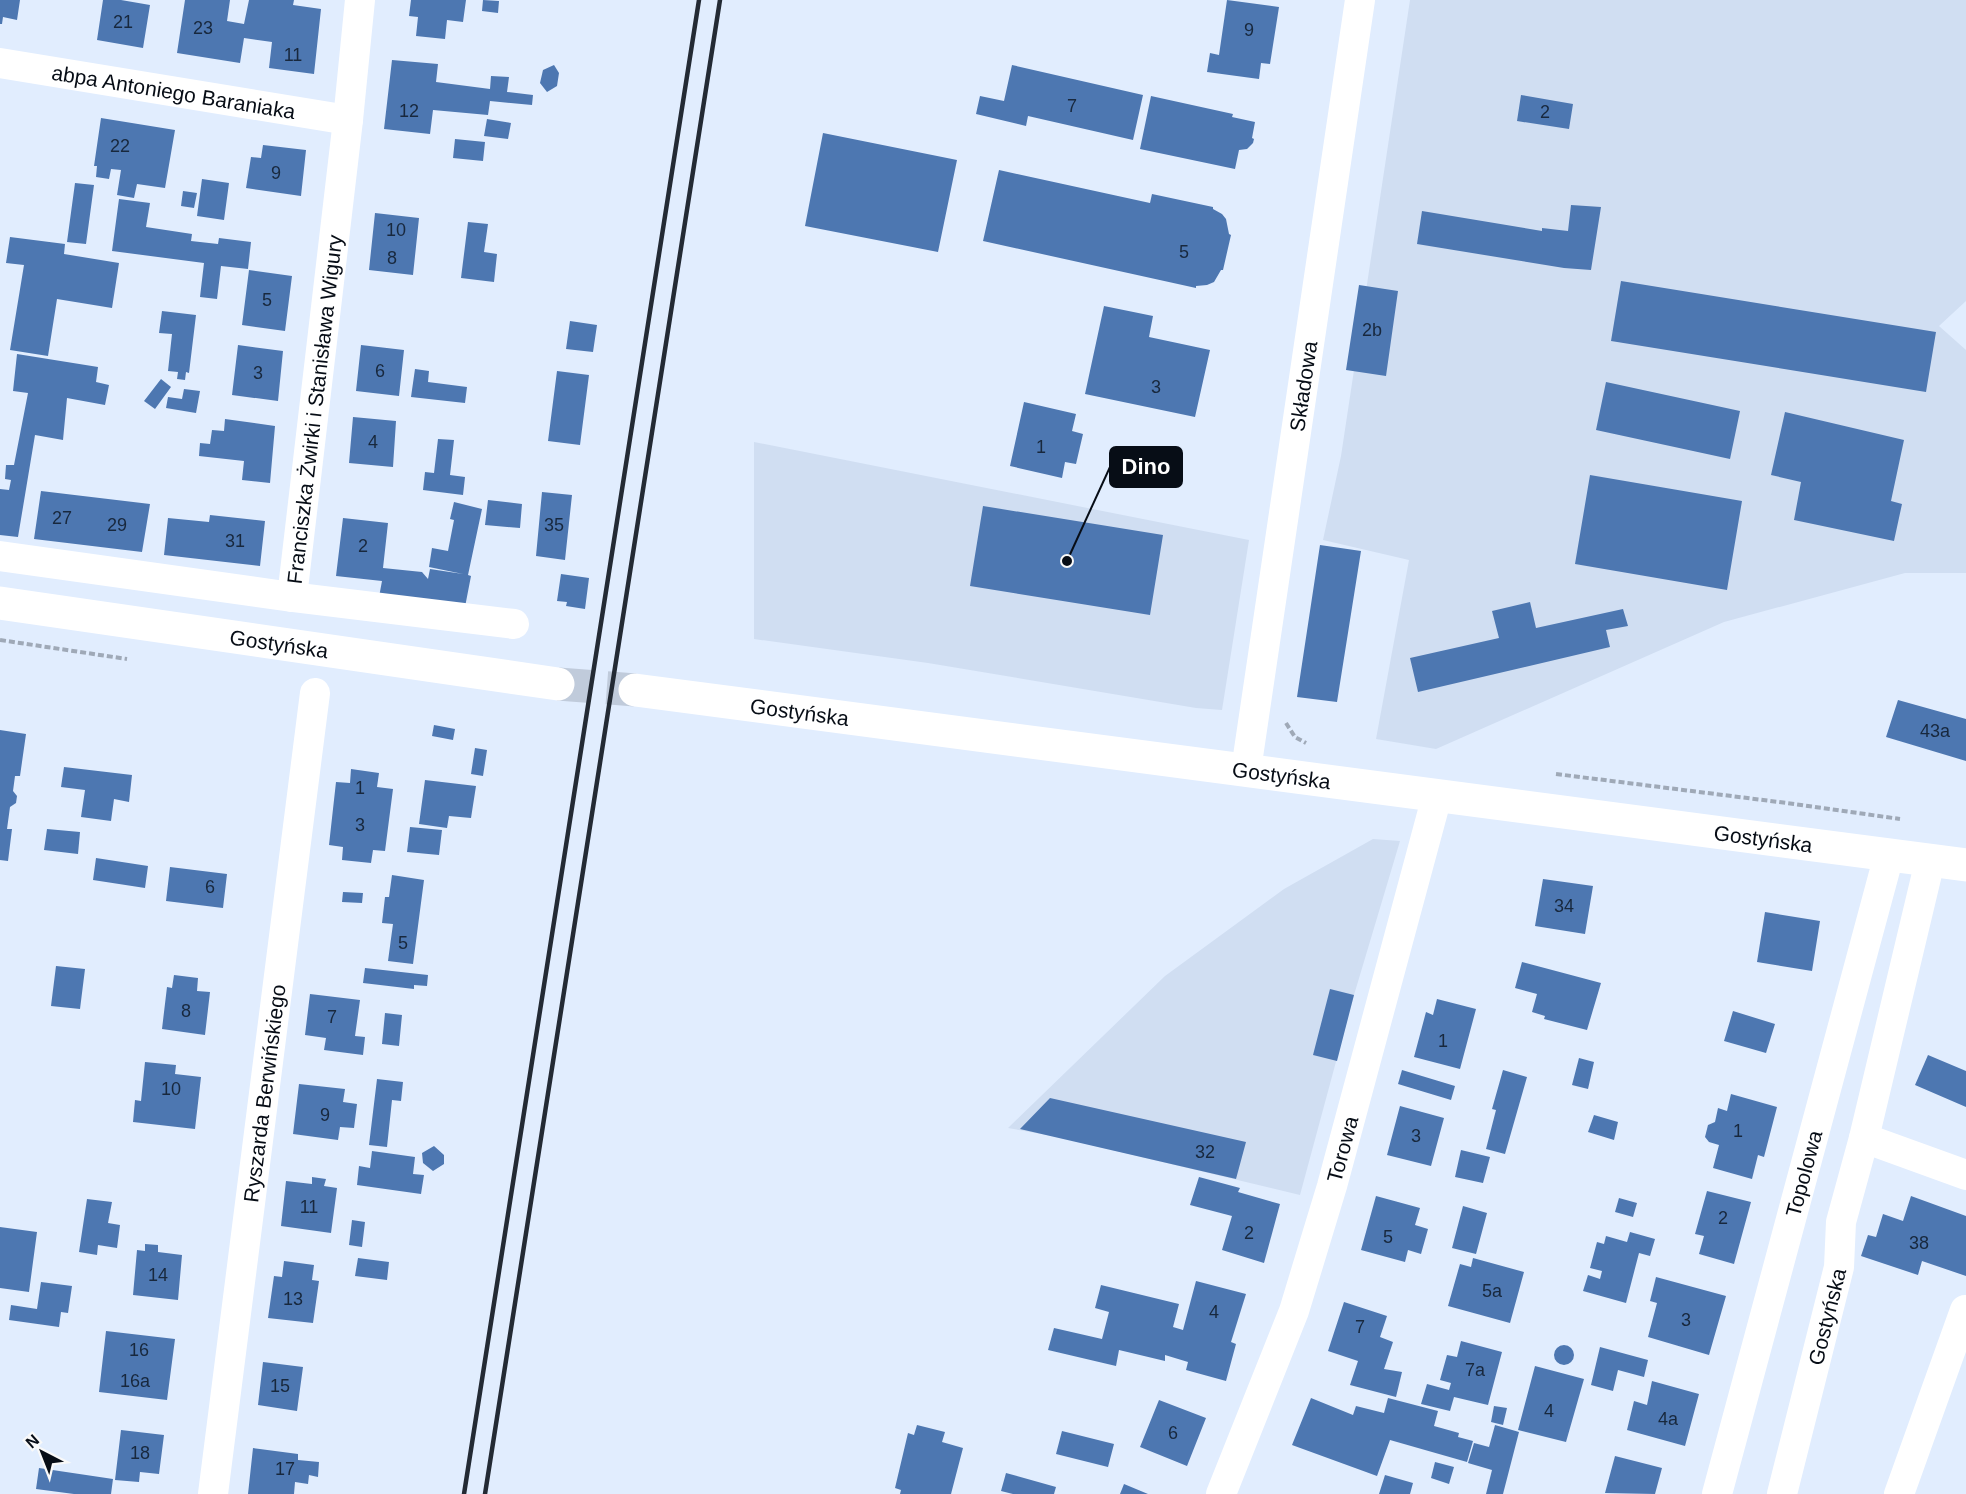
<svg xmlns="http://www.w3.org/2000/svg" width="1966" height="1494" font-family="Arial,sans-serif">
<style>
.built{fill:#d0def2}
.building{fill:#4d77b1}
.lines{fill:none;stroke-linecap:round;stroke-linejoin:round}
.secondary-tunnel{stroke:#c0cbdb;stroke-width:33;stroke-dasharray:33 16;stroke-linecap:butt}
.path{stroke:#9fa9b7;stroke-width:4;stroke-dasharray:6 3;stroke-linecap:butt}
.minor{stroke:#fff;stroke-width:30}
.secondary{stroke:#fff;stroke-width:33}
.rail{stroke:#232a34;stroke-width:4.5}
.labels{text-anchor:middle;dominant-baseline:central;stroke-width:4.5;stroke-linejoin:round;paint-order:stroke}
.number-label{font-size:18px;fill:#18283d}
.street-label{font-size:21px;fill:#070d16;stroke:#f9f9f9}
.leader{fill:none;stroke:#070d16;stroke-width:2}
.callout-dot{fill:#070d16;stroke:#f9f9f9;stroke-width:2}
.callout{fill:#070d16;stroke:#070d16;stroke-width:2}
.callout-label{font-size:22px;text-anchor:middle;font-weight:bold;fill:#fff}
</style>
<rect width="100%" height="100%" fill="#e1edfe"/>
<path class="built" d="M1410,0H1966V301L1939,326L1966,350V573H1905L1724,622L1436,749L1376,739L1409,560L1323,540L1341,456Z
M754,442L1249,540L1222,710L1196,708L928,663L754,639Z
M1373,839L1400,841L1354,995L1300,1195L1058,1137L1008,1128L1165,976L1284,889Z"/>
<path class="building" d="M0,0H20L17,20L3,17L2,24H0Z
M103,0H121L150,5L143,48L97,40Z
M185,0H230L227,21L244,24L249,0H294L293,5L321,9L314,74L269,68L272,42L244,38L240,63L177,53Z
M411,0H466L463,22L447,20L445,39L416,36L418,17L409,16Z
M483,0L499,1L498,13L482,11Z
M1227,0L1279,7L1270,64L1261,63L1259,79L1207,72L1210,53L1219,55Z
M392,60L438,64L436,82L490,89L491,76L509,77L507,92L533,95L532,105L490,101L488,115L433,110L430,134L384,129Z
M554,65L559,73L557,86L547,92L540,83L543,70Z
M1012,65L1143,95L1133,140L1028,116L1026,126L976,114L980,96L1004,101Z
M1521,95L1573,104L1569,129L1517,121Z
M1151,96L1233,114L1232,117L1255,122L1252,138L1254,139L1253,143L1247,149L1239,150L1235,169L1140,149Z
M101,118L175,130L165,188L137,184L134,198L117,195L121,170L111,169L109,179L96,177L97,166H94Z
M487,119L511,123L508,139L484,136Z
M823,133L957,160L938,252L805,226Z
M455,139L485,142L483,161L453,158Z
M263,145L306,150L301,196L246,188L251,157L261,158Z
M999,170L1150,203L1152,194L1213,207V209L1222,214L1226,219L1229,234L1231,235L1223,270H1221L1214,282L1207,285L1196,286V288L983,241Z
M202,179L229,183L224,220L197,216Z
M75,183L94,185L86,244L67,242Z
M183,191L197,193L194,208L181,206Z
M119,199L150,203L146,227L192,234L191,241L218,244L219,238L251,242L248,269L221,266L217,299L200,297L204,263L112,251Z
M1571,205L1601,207L1591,270L1564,268L1417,244L1422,211L1542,231V228L1568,231Z
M375,213L419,218L413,275L369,270Z
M468,222L488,224L484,252L497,254L494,282L461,278Z
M10,237L65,244L64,254L119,263L112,308L57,299L48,356L10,350L24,265L6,263Z
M249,270L292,276L285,331L242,325Z
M1621,281L1936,332L1926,392L1611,341Z
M1359,285L1398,291L1386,376L1346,370Z
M1104,306L1153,316L1149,337L1210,350L1195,417L1085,394Z
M162,311L196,315L189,373L186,372L185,380L177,379L178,372L168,371L172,334L159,333Z
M570,321L597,325L593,352L566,349Z
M238,345L283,351L278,401L232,395Z
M361,345L404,350L399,396L356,391Z
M17,354L98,367L96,382L109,385L105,405L67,398L63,440L35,435L18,537L0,535V489L9,490L11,480L5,479L6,465H14L28,393L13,391Z
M415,369L429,371L428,382L467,387L465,403L411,397Z
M557,371L589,375L580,445L548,441Z
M161,379L171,387L155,409L144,401Z
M1606,382L1740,411L1730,459L1596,430Z
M184,389L200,391L196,413L166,408L168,397L182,399Z
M1024,402L1076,414L1072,431L1083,434L1076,464L1065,462L1062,478L1010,466Z
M1785,412L1904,440L1891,501L1902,504L1894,541L1794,520L1801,482L1771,475Z
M353,417L396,421L393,467L349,463Z
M225,419L275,426L270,483L242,480L244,461L199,456L200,443L210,444L212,430L224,431Z
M438,439L454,440L450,475L465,477L463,495L423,490L425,472L434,473Z
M1590,475L1742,501L1727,590L1575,564Z
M41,491L150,504L142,552L34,539Z
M542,492L572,495L565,560L536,556Z
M488,500L522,504L520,528L485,525Z
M454,502L482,509L468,575L471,576L465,607L379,597L382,581L336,576L343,518L388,523L383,568L422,572L428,579L430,569L463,574L429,567L432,548L448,551L454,520L450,519Z
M983,506L1163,535L1150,615L970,586Z
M210,515L265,521L260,566L164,555L168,518L209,522Z
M1320,545L1361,551L1337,702L1297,697Z
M561,574L589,578L585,609L566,606L567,602L557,601Z
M1530,602L1536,628L1623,609L1628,626L1606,630L1610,647L1418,692L1410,658L1499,638L1492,611Z
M1898,700L1966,719V761L1886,737Z
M434,725L455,729L453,740L432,736Z
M0,730L26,734L20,776H15L13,791L17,796L16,803L10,807L7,829H12L8,861L0,860Z
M475,748L487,750L483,776L471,774Z
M64,767L132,775L129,802L114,799L111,821L81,817L85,790L61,787Z
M351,769L379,773L377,787L393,789L385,851L373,850L371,863L342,860L343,847L329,845L336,782L350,783Z
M425,780L476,786L471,818L449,816L447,828L419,824Z
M410,827L442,830L439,855L407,852Z
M47,829L80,832L78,854L44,850Z
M96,858L148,866L145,888L93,880Z
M170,867L227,874L223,908L166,901Z
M392,875L424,880L413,964L388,961L393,924L382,923L385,897H389Z
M1543,879L1593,886L1585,934L1535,926Z
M343,892L363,893L362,903L342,902Z
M1765,912L1820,921L1812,971L1757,962Z
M1522,962L1601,983L1587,1030L1544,1019L1545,1016L1532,1012L1537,994L1515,988Z
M56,966L85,969L80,1009L51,1006Z
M365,968L428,975L427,986L414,985V989L363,983Z
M174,975L198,978L197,991L210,992L205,1035L162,1029L167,987L172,988Z
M1330,989L1354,995L1337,1061L1313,1055Z
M310,994L360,1000L355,1036L365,1037L363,1055L324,1050L326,1038L305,1035Z
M1437,999L1476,1009L1460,1069L1414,1057L1426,1012L1433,1015Z
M1733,1011L1775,1024L1766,1053L1724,1041Z
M385,1013L402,1015L399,1046L382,1044Z
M1928,1055L1966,1071V1107L1915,1085Z
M1579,1058L1594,1062L1588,1089L1572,1085Z
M145,1062L176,1065L175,1074L201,1077L195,1129L133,1122L135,1100L141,1101Z
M1402,1070L1455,1086L1451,1100L1398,1084Z
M1503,1070L1527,1077L1505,1154L1486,1149L1496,1110L1492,1109Z
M377,1079L403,1082L401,1101L392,1100L387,1147L369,1145Z
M299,1084L345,1089L343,1102L357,1104L354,1128L340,1127L338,1140L293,1134Z
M1731,1094L1777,1107L1764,1157L1758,1155L1752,1179L1713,1168L1719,1145L1709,1142L1705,1137L1708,1125L1715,1122L1718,1108L1727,1111Z
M1050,1098L1246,1142L1236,1179L1020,1129Z
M1400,1106L1444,1118L1431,1166L1387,1155Z
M1594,1115L1618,1122L1614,1140L1588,1132Z
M434,1146L444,1155V1164L433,1171L423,1163L422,1153Z
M1461,1150L1490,1157L1483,1183L1455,1177Z
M372,1151L415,1157L413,1174L424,1175L421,1194L357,1185L359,1166L370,1168Z
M312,1177L326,1179L324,1186L337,1188L331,1233L281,1226L286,1181L312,1184Z
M1199,1177L1240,1188L1238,1192L1280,1204L1264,1263L1222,1250L1232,1216L1190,1205Z
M1707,1191L1751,1202L1734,1264L1699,1254L1704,1236L1695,1234Z
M1376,1196L1420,1208L1415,1225L1428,1229L1421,1254L1408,1250L1405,1262L1361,1250Z
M1911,1196L1966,1216V1276L1922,1261L1918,1275L1861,1256L1868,1235L1876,1237L1883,1214L1903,1221Z
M1619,1198L1637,1203L1633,1217L1615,1212Z
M87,1199L112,1202L108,1223L120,1225L117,1248L98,1245L97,1255L79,1252Z
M1463,1206L1487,1213L1476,1254L1452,1248Z
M352,1220L365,1222L362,1247L349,1245Z
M0,1227L37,1232L29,1292L0,1288Z
M1630,1232L1655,1239L1650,1256L1639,1253L1626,1303L1583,1291L1588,1275L1600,1279L1602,1271L1590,1268L1597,1242L1604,1244L1606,1236L1627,1242Z
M145,1244L158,1245V1252L182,1255L178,1300L133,1295L137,1250L145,1251Z
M358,1258L389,1262L387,1280L355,1276Z
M1473,1258L1524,1272L1510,1323L1448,1306L1460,1264L1471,1267Z
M284,1261L314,1265L312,1280L319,1281L313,1323L268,1318L274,1276L282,1277Z
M1656,1277L1726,1296L1709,1355L1648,1337L1657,1303L1650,1301Z
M1196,1281L1246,1294L1231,1342L1236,1344L1226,1381L1186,1370L1188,1362L1165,1355V1361L1119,1350L1116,1366L1048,1350L1054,1328L1102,1339L1109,1312L1095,1308L1101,1285L1179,1304L1173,1327L1183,1330Z
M41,1282L72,1286L68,1313L61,1312L59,1327L9,1320L11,1305L37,1309Z
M1344,1302L1387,1316L1380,1337L1393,1342L1384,1369L1402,1372L1396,1397L1350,1385L1358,1361L1328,1351Z
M106,1331L175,1339L167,1400L99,1392Z
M1461,1341L1502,1352L1488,1405L1454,1397L1450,1411L1421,1404L1427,1384L1449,1390L1451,1383L1440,1380L1447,1355L1457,1357Z
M1554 1355a10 10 0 1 1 20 0a10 10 0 1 1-20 0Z
M1600,1347L1648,1360L1644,1377L1618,1370L1613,1391L1591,1385Z
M263,1362L303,1367L297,1411L258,1405Z
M1535,1366L1584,1379L1566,1442L1518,1430Z
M1652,1381L1699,1394L1685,1446L1627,1430L1634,1401L1647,1405Z
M1311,1398L1353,1415L1356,1406L1384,1413L1388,1398L1438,1411L1434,1426L1459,1433L1458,1437L1473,1441L1467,1462L1390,1440L1377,1476L1292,1445Z
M1159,1400L1206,1418L1187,1466L1140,1447Z
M1494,1406L1507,1408L1503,1425L1491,1422Z
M917,1425L945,1432L942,1442L963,1448L951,1494H900L901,1490L895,1488L908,1433L914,1435Z
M1495,1425L1519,1432L1503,1494H1486L1492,1470L1468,1463L1474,1443L1489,1447Z
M121,1430L164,1435L159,1474L140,1472L139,1482L115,1480Z
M1062,1431L1114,1444L1108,1467L1056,1454Z
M253,1448L298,1454V1460L319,1462L318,1477L309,1475L308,1484L295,1482L294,1494H248Z
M1615,1456L1662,1468L1655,1494L1605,1493Z
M1435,1462L1454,1467L1449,1484L1431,1478Z
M39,1468L113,1479L111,1494H74L36,1489Z
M1006,1473L1056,1487L1054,1494H1013L1001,1491Z
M1385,1475L1413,1483L1410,1494H1379Z
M1124,1484L1148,1494H1120Z"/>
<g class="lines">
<path class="secondary-tunnel" d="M558,684L635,690"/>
<path class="path" d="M0,640L127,659
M1286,723L1295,737L1306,743
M1556,774L1787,803L1900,819"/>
<g class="minor">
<path id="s1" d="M0,63L348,120"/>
<path d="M0,556L292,597L514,624"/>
<path id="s2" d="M292,597L348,120L360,0"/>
<path id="s3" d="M1246,770L1360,0"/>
<path d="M1864,1138L1966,1175"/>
<path id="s4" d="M213,1494L315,693"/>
<path id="s5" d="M1221,1494L1294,1311L1332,1186L1437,796"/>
<path id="s6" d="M1717,1494L1889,855"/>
<path id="s7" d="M1782,1494L1839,1267L1841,1222L1864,1138L1930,861"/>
<path d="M1899,1494L1965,1310"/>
</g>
<g class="secondary">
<path id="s8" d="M0,603L558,684"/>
<path id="s9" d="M635,690L1966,865"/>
</g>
<path class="rail" d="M464,1494L699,0
M485,1494L720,0"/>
</g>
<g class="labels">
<g class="number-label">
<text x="123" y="22">21</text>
<text x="203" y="28">23</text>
<text x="1249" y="30">9</text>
<text x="293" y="55">11</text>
<text x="1072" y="106">7</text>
<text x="409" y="111">12</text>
<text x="1545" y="112">2</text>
<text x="120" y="146">22</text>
<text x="276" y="173">9</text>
<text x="396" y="230">10</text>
<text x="1184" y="252">5</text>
<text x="392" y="258">8</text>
<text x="267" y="300">5</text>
<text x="1372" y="330">2b</text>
<text x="380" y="371">6</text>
<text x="258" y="373">3</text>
<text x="1156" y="387">3</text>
<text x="373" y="442">4</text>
<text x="1041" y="447">1</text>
<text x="62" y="518">27</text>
<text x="117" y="525">29</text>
<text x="554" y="525">35</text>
<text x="235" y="541">31</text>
<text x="363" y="546">2</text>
<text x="1935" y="731">43a</text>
<text x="360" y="788">1</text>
<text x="360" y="825">3</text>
<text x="210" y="887">6</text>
<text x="1564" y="906">34</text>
<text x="403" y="943">5</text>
<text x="186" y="1011">8</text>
<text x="332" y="1017">7</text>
<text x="1443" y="1041">1</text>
<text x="171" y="1089">10</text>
<text x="325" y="1115">9</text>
<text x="1738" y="1131">1</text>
<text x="1416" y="1136">3</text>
<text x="1205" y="1152">32</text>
<text x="309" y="1207">11</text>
<text x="1723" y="1218">2</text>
<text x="1249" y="1233">2</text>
<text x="1388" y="1237">5</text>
<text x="1919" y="1243">38</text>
<text x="158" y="1275">14</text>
<text x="1492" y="1291">5a</text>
<text x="293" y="1299">13</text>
<text x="1214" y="1312">4</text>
<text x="1686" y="1320">3</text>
<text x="1360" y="1327">7</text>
<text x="139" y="1350">16</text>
<text x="1475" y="1370">7a</text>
<text x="135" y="1381">16a</text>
<text x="280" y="1386">15</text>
<text x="1549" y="1411">4</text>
<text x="1668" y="1419">4a</text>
<text x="1173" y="1433">6</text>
<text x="140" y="1453">18</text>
<text x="285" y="1469">17</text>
</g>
<g class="street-label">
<text stroke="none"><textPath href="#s1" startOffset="176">abpa Antoniego Baraniaka</textPath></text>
<text stroke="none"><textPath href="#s3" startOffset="388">Składowa</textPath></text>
<text stroke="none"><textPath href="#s2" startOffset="189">Franciszka Żwirki i Stanisława Wigury</textPath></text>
<text stroke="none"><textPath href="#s8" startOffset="282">Gostyńska</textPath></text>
<text stroke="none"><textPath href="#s9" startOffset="166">Gostyńska</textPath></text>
<text stroke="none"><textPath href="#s9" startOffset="652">Gostyńska</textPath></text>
<text stroke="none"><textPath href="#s9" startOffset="1138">Gostyńska</textPath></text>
<text stroke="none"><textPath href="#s4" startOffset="404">Ryszarda Berwińskiego</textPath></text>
<text stroke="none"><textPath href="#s5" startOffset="366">Torowa</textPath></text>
<text stroke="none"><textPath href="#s6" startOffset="332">Topolowa</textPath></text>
<text stroke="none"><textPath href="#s7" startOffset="183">Gostyńska</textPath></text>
</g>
</g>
<path class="leader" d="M1067 561L1110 467"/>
<circle class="callout-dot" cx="1067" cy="561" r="6"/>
<rect class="callout" x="1110" y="447" width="72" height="40" rx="6"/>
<g class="callout-label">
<text x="1146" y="474">Dino</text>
</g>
<g transform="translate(42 1452) rotate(318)" stroke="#f9f9f9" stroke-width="4.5" paint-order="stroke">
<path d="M0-4.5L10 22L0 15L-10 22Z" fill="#070d16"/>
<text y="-9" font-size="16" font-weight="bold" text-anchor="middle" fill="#070d16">N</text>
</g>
</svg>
